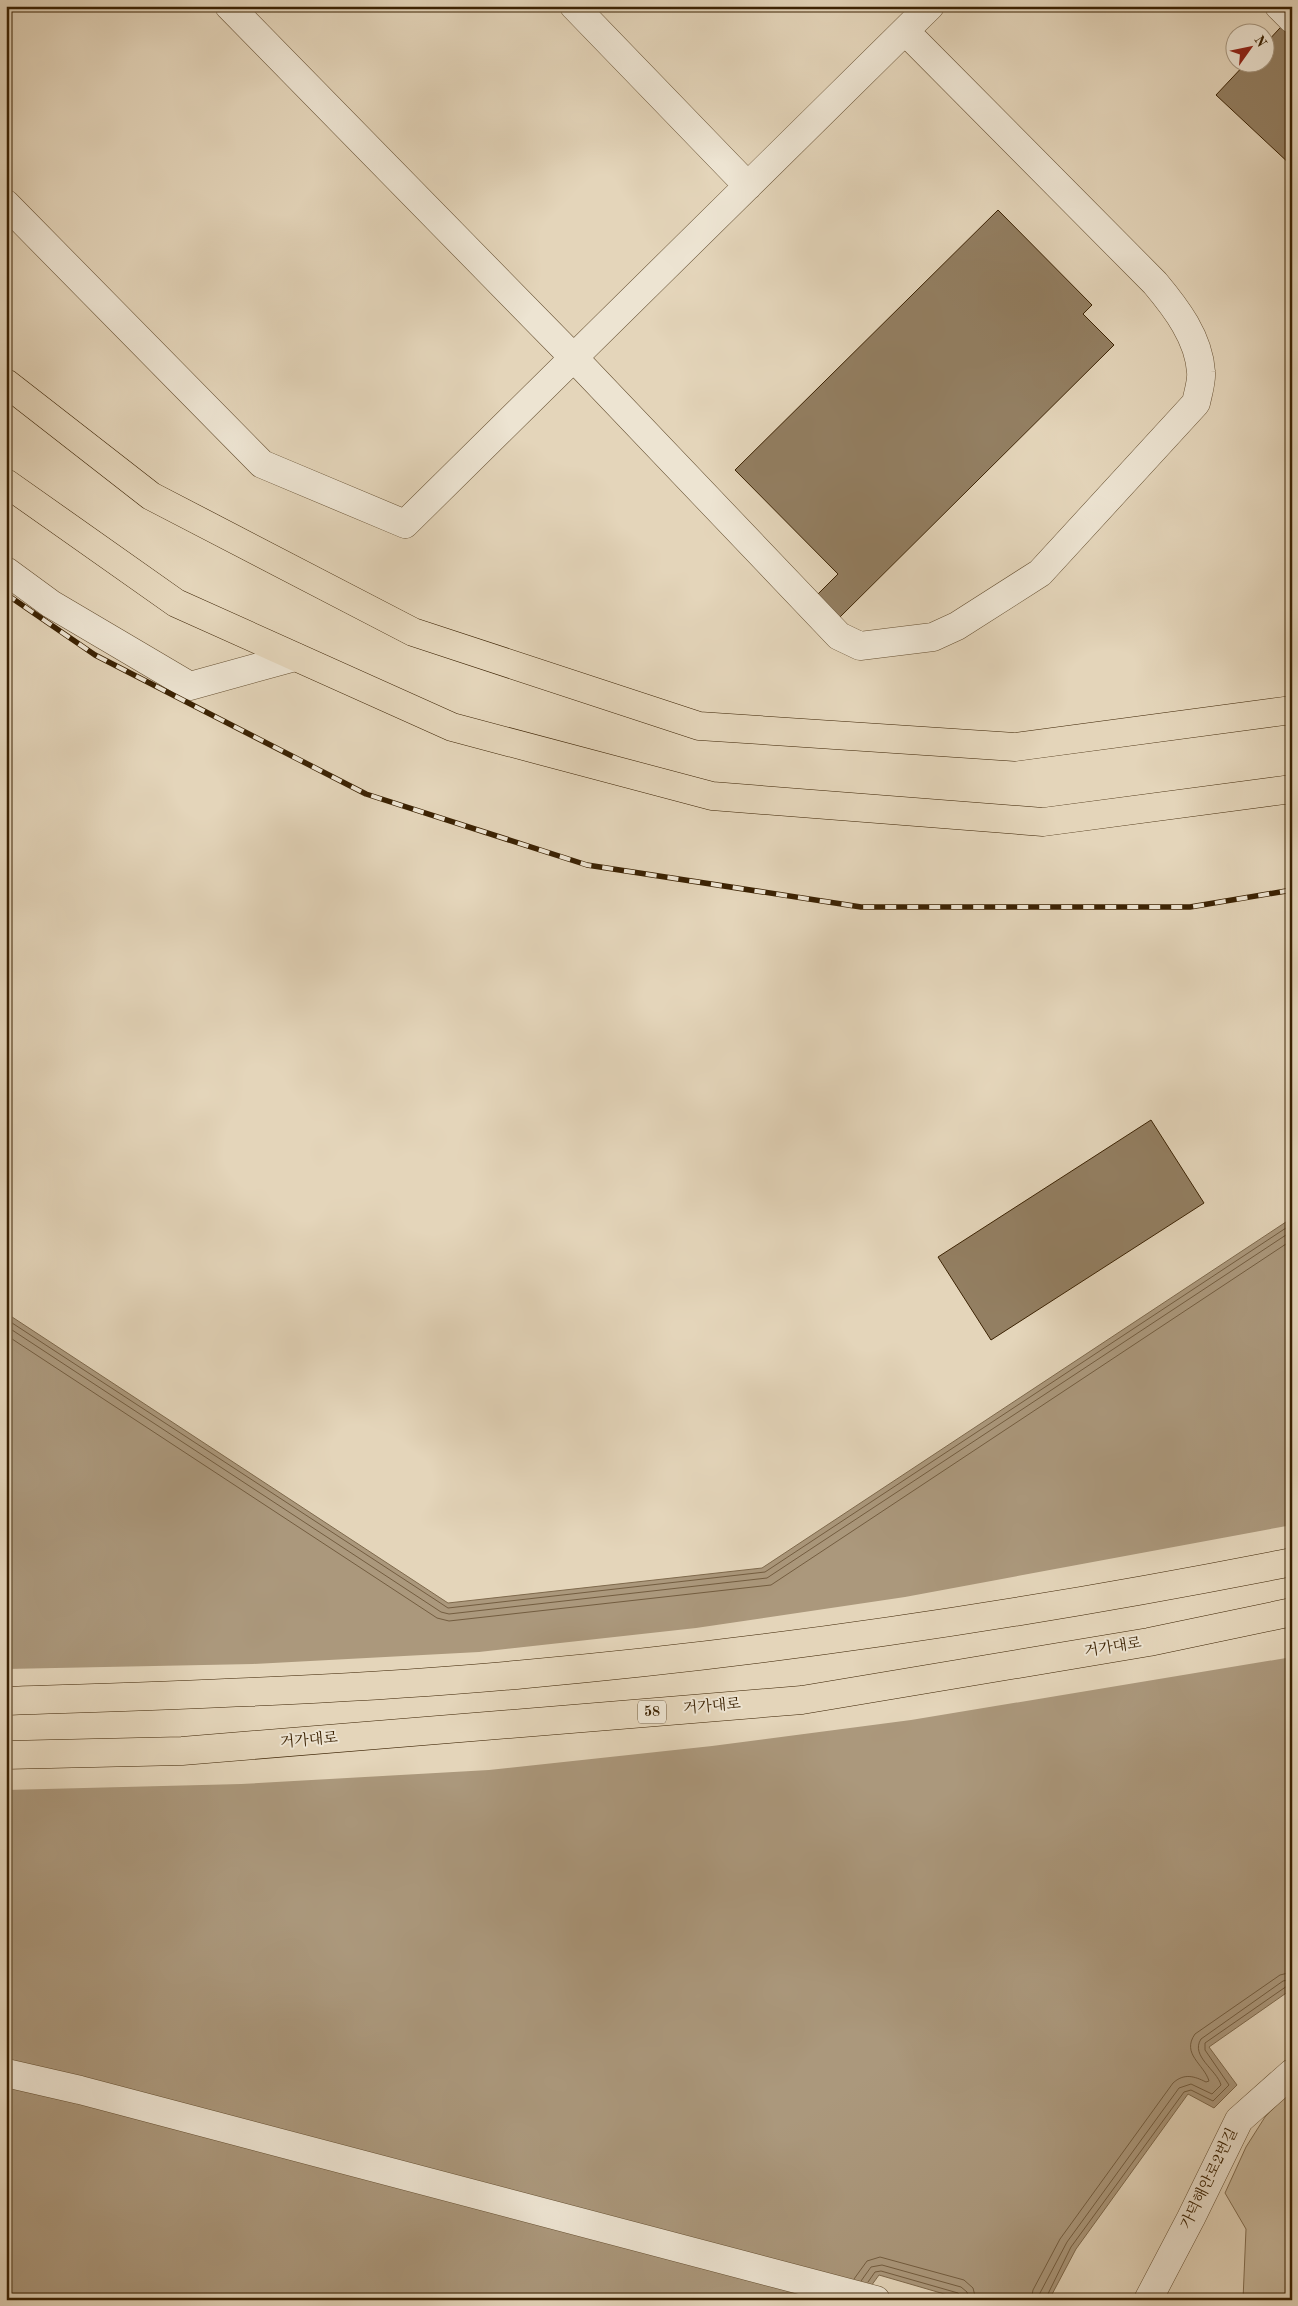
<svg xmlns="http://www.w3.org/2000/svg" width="1298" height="2306" font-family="'Old Standard TT','Noto Serif KR',serif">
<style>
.green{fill:#c7b79b;stroke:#816c4f}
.water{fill:#ab987c;stroke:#7e694c}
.pier{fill:#e4d5ba}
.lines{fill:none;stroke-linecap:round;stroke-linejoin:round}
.shore{stroke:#735d40;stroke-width:1}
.building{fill:#937f62;stroke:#3b2203}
.minor-casing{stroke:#654f31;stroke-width:29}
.major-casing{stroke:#3b2203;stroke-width:29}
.highway-casing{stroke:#3b2203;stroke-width:29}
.minor{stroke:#ede4d2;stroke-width:28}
.major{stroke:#e4d5ba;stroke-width:28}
.highway{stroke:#e4d5ba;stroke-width:28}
.rail-casing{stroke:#3b2203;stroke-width:5.5}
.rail{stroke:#ede4d2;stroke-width:4;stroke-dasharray:11;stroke-linecap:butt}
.labels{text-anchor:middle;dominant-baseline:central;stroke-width:4;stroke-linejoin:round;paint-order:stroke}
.shield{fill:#ede4d2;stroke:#705c41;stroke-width:1}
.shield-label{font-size:14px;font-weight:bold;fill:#3b2203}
.street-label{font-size:15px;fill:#3b2203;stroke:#ede4d2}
</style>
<rect width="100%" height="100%" fill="#e4d5ba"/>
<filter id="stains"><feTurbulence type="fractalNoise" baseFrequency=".004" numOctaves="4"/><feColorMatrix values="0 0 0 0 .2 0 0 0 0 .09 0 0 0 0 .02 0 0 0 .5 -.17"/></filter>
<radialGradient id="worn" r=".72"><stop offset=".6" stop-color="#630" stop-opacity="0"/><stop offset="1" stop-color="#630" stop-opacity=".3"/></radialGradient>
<path class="green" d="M1292,2089V2300H1243L1246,2229L1225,2193L1246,2147L1265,2117Z"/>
<path class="water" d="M1292,1218V1989L1209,2047L1237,2085L1214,2108L1188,2094L1076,2249L1049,2300H965L879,2275L861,2300H6V1313L448,1603L762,1568Z"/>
<path class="pier" d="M1292,1525V1657L911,1720L712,1746L489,1770L241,1784L6,1790V1669L253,1664L479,1652L696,1628L905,1597Z"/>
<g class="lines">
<path class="shore" d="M6,1319L448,1608L765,1572L1292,1224
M6,1326L441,1612L449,1614L767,1578L1292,1231
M6,1335L437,1618L449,1621L771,1585L1292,1240
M854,2279L867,2261L880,2257L964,2280L973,2288L976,2300
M861,2281L871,2267L882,2265L961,2287L967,2292L969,2300
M868,2282L875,2272L881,2271L958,2293L962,2300
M1031,2300L1033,2290L1060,2239L1173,2083C1184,2073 1194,2076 1206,2082L1209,2081C1204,2064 1181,2054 1195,2034L1280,1975L1292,1972
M1038,2300L1040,2293L1067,2242L1179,2088L1191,2084L1212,2094L1221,2085C1217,2070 1190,2056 1201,2039L1283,1981L1292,1979
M1045,2300L1071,2247L1184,2092L1191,2090L1213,2101L1229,2085L1205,2050V2043L1287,1986L1292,1985"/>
</g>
<path class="building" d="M1292,15V166L1216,95L1247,62H1266V43Z
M998,210L1092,305L1083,314L1114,345L839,618L816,596L838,574L735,470Z
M1151,1120L1204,1203L991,1340L938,1257Z"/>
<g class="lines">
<defs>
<path id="minor" d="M229,6L574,358L839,636L860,646L933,637L957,626L1040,573L1196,403C1198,393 1202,381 1201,372C1199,338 1176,308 1155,283L905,31
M574,6L748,186
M1279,6L1292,19
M6,204L262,464L405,524L930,6
M6,571L51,604L190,686L295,657
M6,2073L80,2090L876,2300
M1148,2300L1191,2218L1239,2120L1292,2073"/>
<path id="major" d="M6,383L151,496L413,632L699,726L1015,747L1292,710
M6,483L176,603L452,727L712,796L1043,822L1292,789"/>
<path id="highway" d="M6,1701C180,1695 353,1690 526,1674C783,1651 1039,1612 1292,1562
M6,1755L182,1751L802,1700L1149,1642L1292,1612"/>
</defs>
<use href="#minor" class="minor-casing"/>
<use href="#major" class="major-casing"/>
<use href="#highway" class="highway-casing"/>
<use href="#minor" class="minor"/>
<use href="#major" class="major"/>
<use href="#highway" class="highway"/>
<defs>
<path id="rail" d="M6,594L95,655L366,794L587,865L861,907H1190L1292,890"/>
</defs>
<use href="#rail" class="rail-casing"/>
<use href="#rail" class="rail"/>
</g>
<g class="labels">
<rect class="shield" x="638" y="1700.5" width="28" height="23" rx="4"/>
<g class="shield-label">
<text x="652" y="1712">58</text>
</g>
<g class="street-label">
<text transform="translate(1113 1648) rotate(-9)">거가대로</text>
<text transform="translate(712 1707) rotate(-5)">거가대로</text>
<text transform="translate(309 1741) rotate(-5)">거가대로</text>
<text transform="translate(1210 2179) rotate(-64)">가덕해안로2번길</text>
</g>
</g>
<rect width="1298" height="2306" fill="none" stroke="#e4d5ba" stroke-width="25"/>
<rect x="8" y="8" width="1283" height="2291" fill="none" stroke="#3b2203" stroke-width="2.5"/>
<rect x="12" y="12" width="1273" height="2281" fill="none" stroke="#3b2203"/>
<g transform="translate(1250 48) rotate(57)"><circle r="24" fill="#ede4d2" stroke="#a6967f"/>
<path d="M0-4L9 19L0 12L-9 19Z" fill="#8f2418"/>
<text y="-8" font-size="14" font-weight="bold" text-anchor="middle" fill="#3b2203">N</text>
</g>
<rect width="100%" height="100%" filter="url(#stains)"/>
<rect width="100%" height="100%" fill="url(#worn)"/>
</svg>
